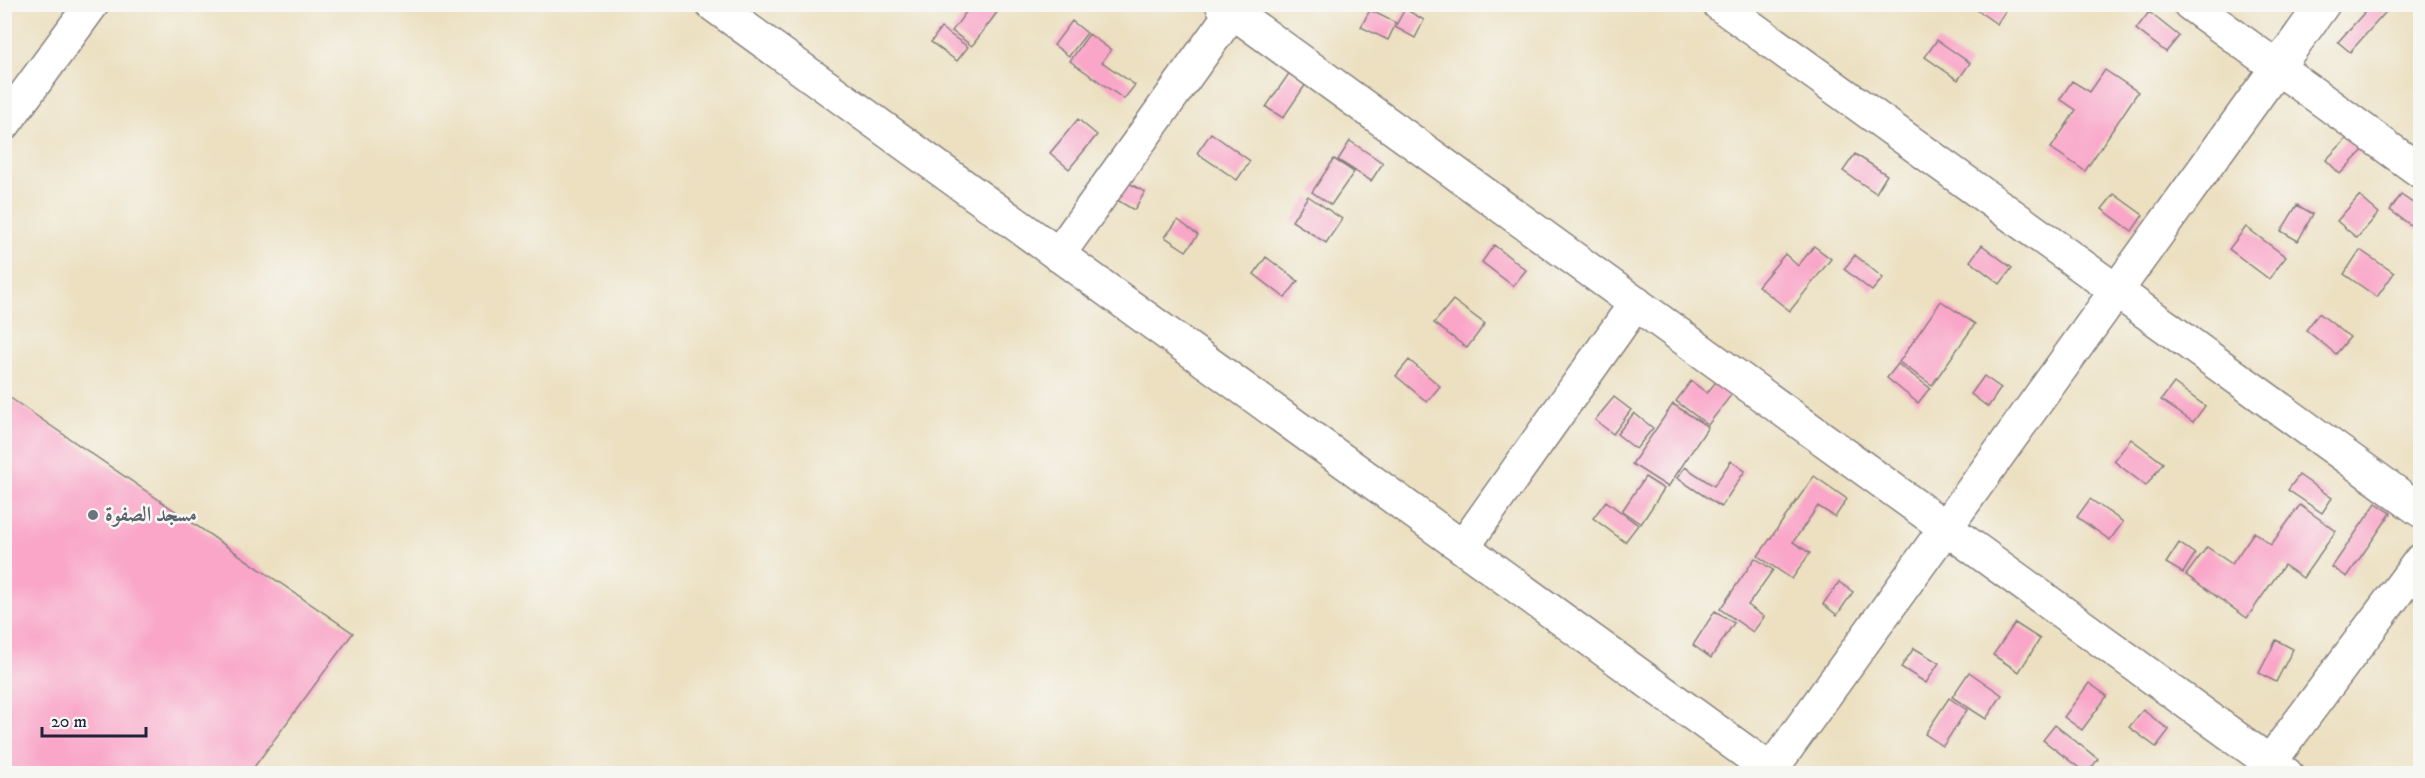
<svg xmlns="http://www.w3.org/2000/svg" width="2425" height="778" font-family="'IM FELL DW Pica',Amiri,serif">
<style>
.building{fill:#f9a6c8}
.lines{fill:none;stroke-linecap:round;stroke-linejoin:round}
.street-casing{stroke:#87817e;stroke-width:36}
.street{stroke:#fff;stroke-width:33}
.worship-dot{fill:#6b7280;stroke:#f6f6f2;stroke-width:2}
.labels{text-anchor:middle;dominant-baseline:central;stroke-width:5;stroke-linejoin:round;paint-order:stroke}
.worship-label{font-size:21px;font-weight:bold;fill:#5b616d;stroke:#f6f6f2;text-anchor:start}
</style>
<rect width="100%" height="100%" fill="#f6f6f2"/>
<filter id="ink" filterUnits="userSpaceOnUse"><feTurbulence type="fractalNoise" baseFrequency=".0167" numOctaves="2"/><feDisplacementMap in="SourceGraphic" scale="12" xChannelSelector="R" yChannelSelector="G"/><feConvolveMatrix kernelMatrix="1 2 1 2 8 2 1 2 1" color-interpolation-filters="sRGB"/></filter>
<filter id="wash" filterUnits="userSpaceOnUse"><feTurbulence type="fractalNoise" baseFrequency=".008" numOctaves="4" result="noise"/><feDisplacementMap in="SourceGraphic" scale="24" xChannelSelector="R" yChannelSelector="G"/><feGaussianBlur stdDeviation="1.35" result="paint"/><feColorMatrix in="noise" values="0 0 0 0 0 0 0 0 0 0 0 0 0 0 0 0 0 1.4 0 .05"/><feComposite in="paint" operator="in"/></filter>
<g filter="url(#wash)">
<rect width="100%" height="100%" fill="#ece0c1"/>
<g id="blocks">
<path class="building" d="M972,4H990L998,11L972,46L952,31Z
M1968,4H2010L1997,24Z
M2372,4H2393L2350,52L2338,42Z
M1405,9L1424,20L1415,38L1395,27Z
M1370,10L1396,23L1388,40L1361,27Z
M2149,12L2179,36L2166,52L2136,29Z
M1072,21L1087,33L1069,56L1054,45Z
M941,28L968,47L957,61L931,42Z
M1089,34L1111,50L1102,62L1135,85L1124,99L1070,61Z
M1937,40L1970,63L1958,80L1925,57Z
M2105,70L2138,92L2085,171L2051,148L2076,110L2060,99L2072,81L2090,92Z
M1290,72L1306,84L1283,118L1266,107Z
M1078,119L1097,135L1069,169L1050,153Z
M1211,133L1250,161L1237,180L1197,153Z
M2352,133L2366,147L2340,174L2326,160Z
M1350,141L1383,163L1371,181L1338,160Z
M1855,154L1887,175L1876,193L1843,171Z
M1334,159L1354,172L1331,205L1312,192Z
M1127,182L1145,192L1134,210L1117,200Z
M2114,194L2143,215L2132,231L2102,209Z
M2401,195L2420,208V232L2390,210Z
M1308,196L1342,219L1326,243L1292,221Z
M2359,196L2379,213L2357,238L2337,221Z
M2297,205L2313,214L2298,241L2281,231Z
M1178,220L1198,235L1186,251L1165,237Z
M2246,227L2286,257L2269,279L2229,249Z
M1494,245L1526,270L1513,286L1482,262Z
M1982,245L2012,268L2000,284L1970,261Z
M1814,246L1831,259L1790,311L1758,286L1785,254L1798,266Z
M2360,250L2394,273L2377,297L2344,274Z
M1855,255L1883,278L1872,291L1844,269Z
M1266,257L1298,281L1285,298L1254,274Z
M1453,300L1485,324L1467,348L1434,323Z
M1941,301L1975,324L1932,385L1899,362Z
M2319,313L2350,337L2336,354L2306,330Z
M1409,360L1440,386L1427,402L1396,376Z
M1898,364L1930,388L1918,403L1887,378Z
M1984,376L2001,388L1988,407L1971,394Z
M1719,378L1735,390L1708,425L1676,401L1691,381L1707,393Z
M2174,383L2205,406L2193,422L2161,400Z
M6,395L353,633L249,774H4Z
M1614,397L1631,410L1613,434L1595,420Z
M1673,404L1708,427L1668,487L1632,464Z
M1634,413L1653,428L1636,449L1617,434Z
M2131,439L2163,463L2146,486L2114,461Z
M1731,461L1745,471L1721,507L1677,478L1685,467L1714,486Z
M2299,475L2332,498L2322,513L2288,490Z
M1814,476L1847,499L1835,517L1818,506L1793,542L1810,553L1792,579L1758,556Z
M1645,477L1664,489L1641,524L1622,511Z
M2090,499L2123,522L2110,540L2077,517Z
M1606,501L1638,525L1625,542L1593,518Z
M2376,503L2391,513L2347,577L2332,567Z
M2300,505L2336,531L2303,578L2284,565L2247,618L2186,575L2207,547L2232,564L2254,532L2271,545Z
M2179,543L2195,554L2183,573L2166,563Z
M1755,558L1773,570L1748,605L1764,617L1753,632L1720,609Z
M1839,582L1853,592L1837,615L1823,604Z
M1715,611L1734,623L1711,658L1693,645Z
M2015,623L2040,639L2019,672L1993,655Z
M2276,640L2293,649L2276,682L2259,673Z
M1914,648L1939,663L1926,683L1901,667Z
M1969,672L2002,695L1986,719L1952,697Z
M2089,683L2107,696L2082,730L2064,717Z
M1949,698L1967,710L1943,746L1925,734Z
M2143,710L2169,730L2156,747L2129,727Z
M2055,725L2098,759L2087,774L2043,740Z"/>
</g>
</g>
<g filter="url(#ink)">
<use href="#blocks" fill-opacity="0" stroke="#87817e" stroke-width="1.5"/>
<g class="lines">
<defs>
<path id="street" d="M712,4L1776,774
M1222,4L2286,774
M1719,4L2420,510
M2190,4L2420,171
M4,124L92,4
M1058,255L1232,12
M1463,547L1636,303
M1768,774L2323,4
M2261,774L2420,561"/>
</defs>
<use href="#street" class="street-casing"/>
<use href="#street" class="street"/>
</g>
</g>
<circle class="worship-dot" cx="93" cy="515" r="6"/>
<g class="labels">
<g class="worship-label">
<text x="105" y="515">مسجد الصفوة</text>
</g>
</g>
<rect width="2425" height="778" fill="none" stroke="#f6f6f2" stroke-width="24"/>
<path d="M42 727v9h104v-9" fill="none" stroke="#22223b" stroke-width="3"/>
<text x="51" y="727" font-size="18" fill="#22223b" stroke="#f6f6f2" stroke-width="4.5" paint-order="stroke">20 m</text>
</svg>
